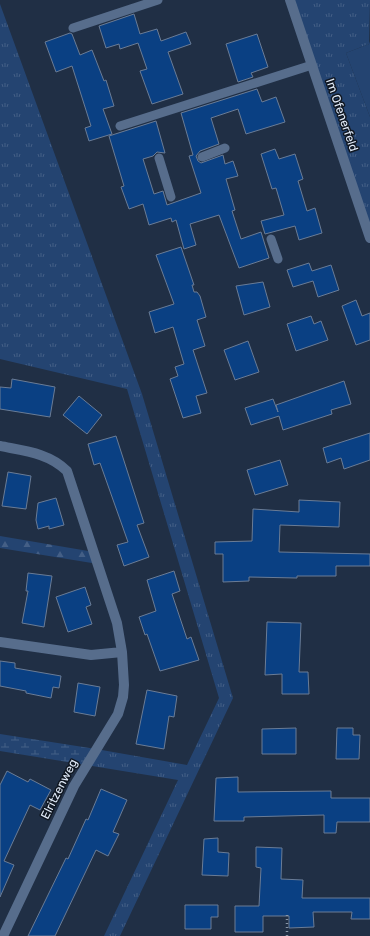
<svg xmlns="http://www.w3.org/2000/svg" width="370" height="936" font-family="Rubik,sans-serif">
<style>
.forest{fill:url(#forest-firs)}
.wetland{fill:url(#wetland-marsh)}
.park{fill:url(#park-tufts)}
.pitch{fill:#244471}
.building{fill:#0a4083;stroke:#6a7c96}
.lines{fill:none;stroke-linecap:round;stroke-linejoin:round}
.path{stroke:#8996a7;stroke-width:2.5;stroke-dasharray:1 3;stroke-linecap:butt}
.service{stroke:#576d8c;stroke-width:9}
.minor{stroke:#576d8c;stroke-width:10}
.labels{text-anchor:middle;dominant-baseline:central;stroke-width:3;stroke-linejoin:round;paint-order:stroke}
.street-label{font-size:12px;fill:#e2ecfa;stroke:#101721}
</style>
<defs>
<pattern id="forest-firs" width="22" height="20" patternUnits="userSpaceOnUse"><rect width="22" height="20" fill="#244471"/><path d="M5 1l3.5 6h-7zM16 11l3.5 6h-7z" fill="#445f86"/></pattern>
<pattern id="wetland-marsh" width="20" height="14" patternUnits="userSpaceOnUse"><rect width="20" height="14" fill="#244471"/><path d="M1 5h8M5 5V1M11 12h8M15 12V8" fill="none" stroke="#445f86"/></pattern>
<pattern id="park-tufts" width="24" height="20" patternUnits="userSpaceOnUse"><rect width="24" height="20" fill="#244471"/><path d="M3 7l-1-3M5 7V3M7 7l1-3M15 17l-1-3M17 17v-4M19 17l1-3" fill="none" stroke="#445f86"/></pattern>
</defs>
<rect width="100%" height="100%" fill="#202f45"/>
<path class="forest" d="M0,536L94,552L98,564L0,548Z"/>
<path class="wetland" d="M0,734L96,749L86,765L0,751Z"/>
<path class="park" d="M290,0H370L369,44L346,53L370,117V238Z
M0,4L142,394L233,698L120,936H104L178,780L86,765L96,749L187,765L219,698L127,389L0,359Z"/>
<path class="pitch" d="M370,41V117L346,53L369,44Z"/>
<path class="building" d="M134,14L140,34L157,29L161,41L186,32L191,44L168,52L183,94L152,104L140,71L147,69L138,43L120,49L119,44L106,48L99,26Z
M70,33L72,34L80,55L92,50L104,81L106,80L114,106L103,109L112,134L89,141L85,128L91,126L72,66L56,72L45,42Z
M257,34L268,67L251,73L253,77L238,82L226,44Z
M257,89L262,102L276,97L285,122L246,134L238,109L211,118L219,144L200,151L196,156L198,161L201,163L223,155L225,164L233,161L238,176L226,179L235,210L232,211L241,239L261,232L269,258L239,268L219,215L190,224L196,245L184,249L176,220L172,222L171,218L149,225L143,204L129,209L121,187L124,186L109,136L156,121L165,153L157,152L153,156L143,159L154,194L163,191L167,205L201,193L189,156L193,155L181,113Z
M275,149L279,159L295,154L303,179L298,181L307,211L315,208L322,233L299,240L295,226L265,234L261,221L284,215L276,188L272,189L261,154Z
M181,247L194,285H192L194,292H197L200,296L206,317L197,320L205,346L193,350L207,393L196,396L201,413L183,418L170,379L178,376L175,367L184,364L173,327L155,333L149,312L174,304L156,255Z
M309,263L312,271L331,265L339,290L318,297L313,281L293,287L287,270Z
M263,282L270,307L244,315L236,286Z
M356,300L362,316L370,313V340L356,345L342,306Z
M311,316L314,324L321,321L328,340L296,351L287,324Z
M248,341L259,372L235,380L224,350Z
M12,379L55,387L50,417L0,409V387L11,388Z
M344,381L351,404L331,410L332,414L283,430L279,416L251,425L245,408L273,399L278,412L276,405Z
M79,396L102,415L87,434L63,415Z
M370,433V460L344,469L341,458L327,463L323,448Z
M116,436L144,523L137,525L149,557L124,566L117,545L128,542L100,463L94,465L88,444Z
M280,460L288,485L255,495L247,470Z
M8,472L31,476L26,509L2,506Z
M56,498L64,525L49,529V526L38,529L36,520L38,503Z
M299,500L340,502L339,527L280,525L279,552L370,554V566H336V576H297V578L249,577V581L223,582V554H215V542L252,541L253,509L299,512Z
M174,571L180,591L172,594L187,639L191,637L199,660L160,671L147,634L145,635L139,617L156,611L147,580Z
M28,573L52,576L44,627L22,623L28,591H26Z
M85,587L91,605L86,607L92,624L68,632L56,597Z
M267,622L301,623L299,672H308L309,694H282V674L265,675Z
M0,661L15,663V668L61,676L59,688L53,687L51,698L26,693V691L0,686Z
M78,683L100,687L95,716L74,712Z
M147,690L177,696L174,717L169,716L164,749L136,744Z
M296,728V754H262V729Z
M337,728H353V735H360L359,759H336Z
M7,771L28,782L30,779L51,790L40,810L30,805L4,861L14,865L0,897V785Z
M238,777V792L331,791V798H370V822H337L336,833H324V815L244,817V821H214L216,778Z
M101,789L127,800L113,832L119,834L108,856L96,850L55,936H28L66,858L68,859L86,819L88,820Z
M218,838V852L229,853L228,876L202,875L204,839Z
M256,847L282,848L281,879L303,880L302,898H370V919H351L352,912H313L314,927L289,928V916H263V932H235V906H259L261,868L256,867Z
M185,905H218V917H211V929H185Z"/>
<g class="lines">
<path class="path" d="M287,936V915"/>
<path class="service" d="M73,28L158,0
M120,126L312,65
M202,157L225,148
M159,158L171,197
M271,239L278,259"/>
<path class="minor" d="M290,0L370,238
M0,446C25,451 49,453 67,471L117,623L122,652L124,685L123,697L118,714L74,786L3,936
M0,642L91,655L122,652"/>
</g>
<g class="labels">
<g class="street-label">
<text transform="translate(342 115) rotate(71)">Im Ofenerfeld</text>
<text transform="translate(59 789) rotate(-63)">Elritzenweg</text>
</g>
</g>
</svg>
